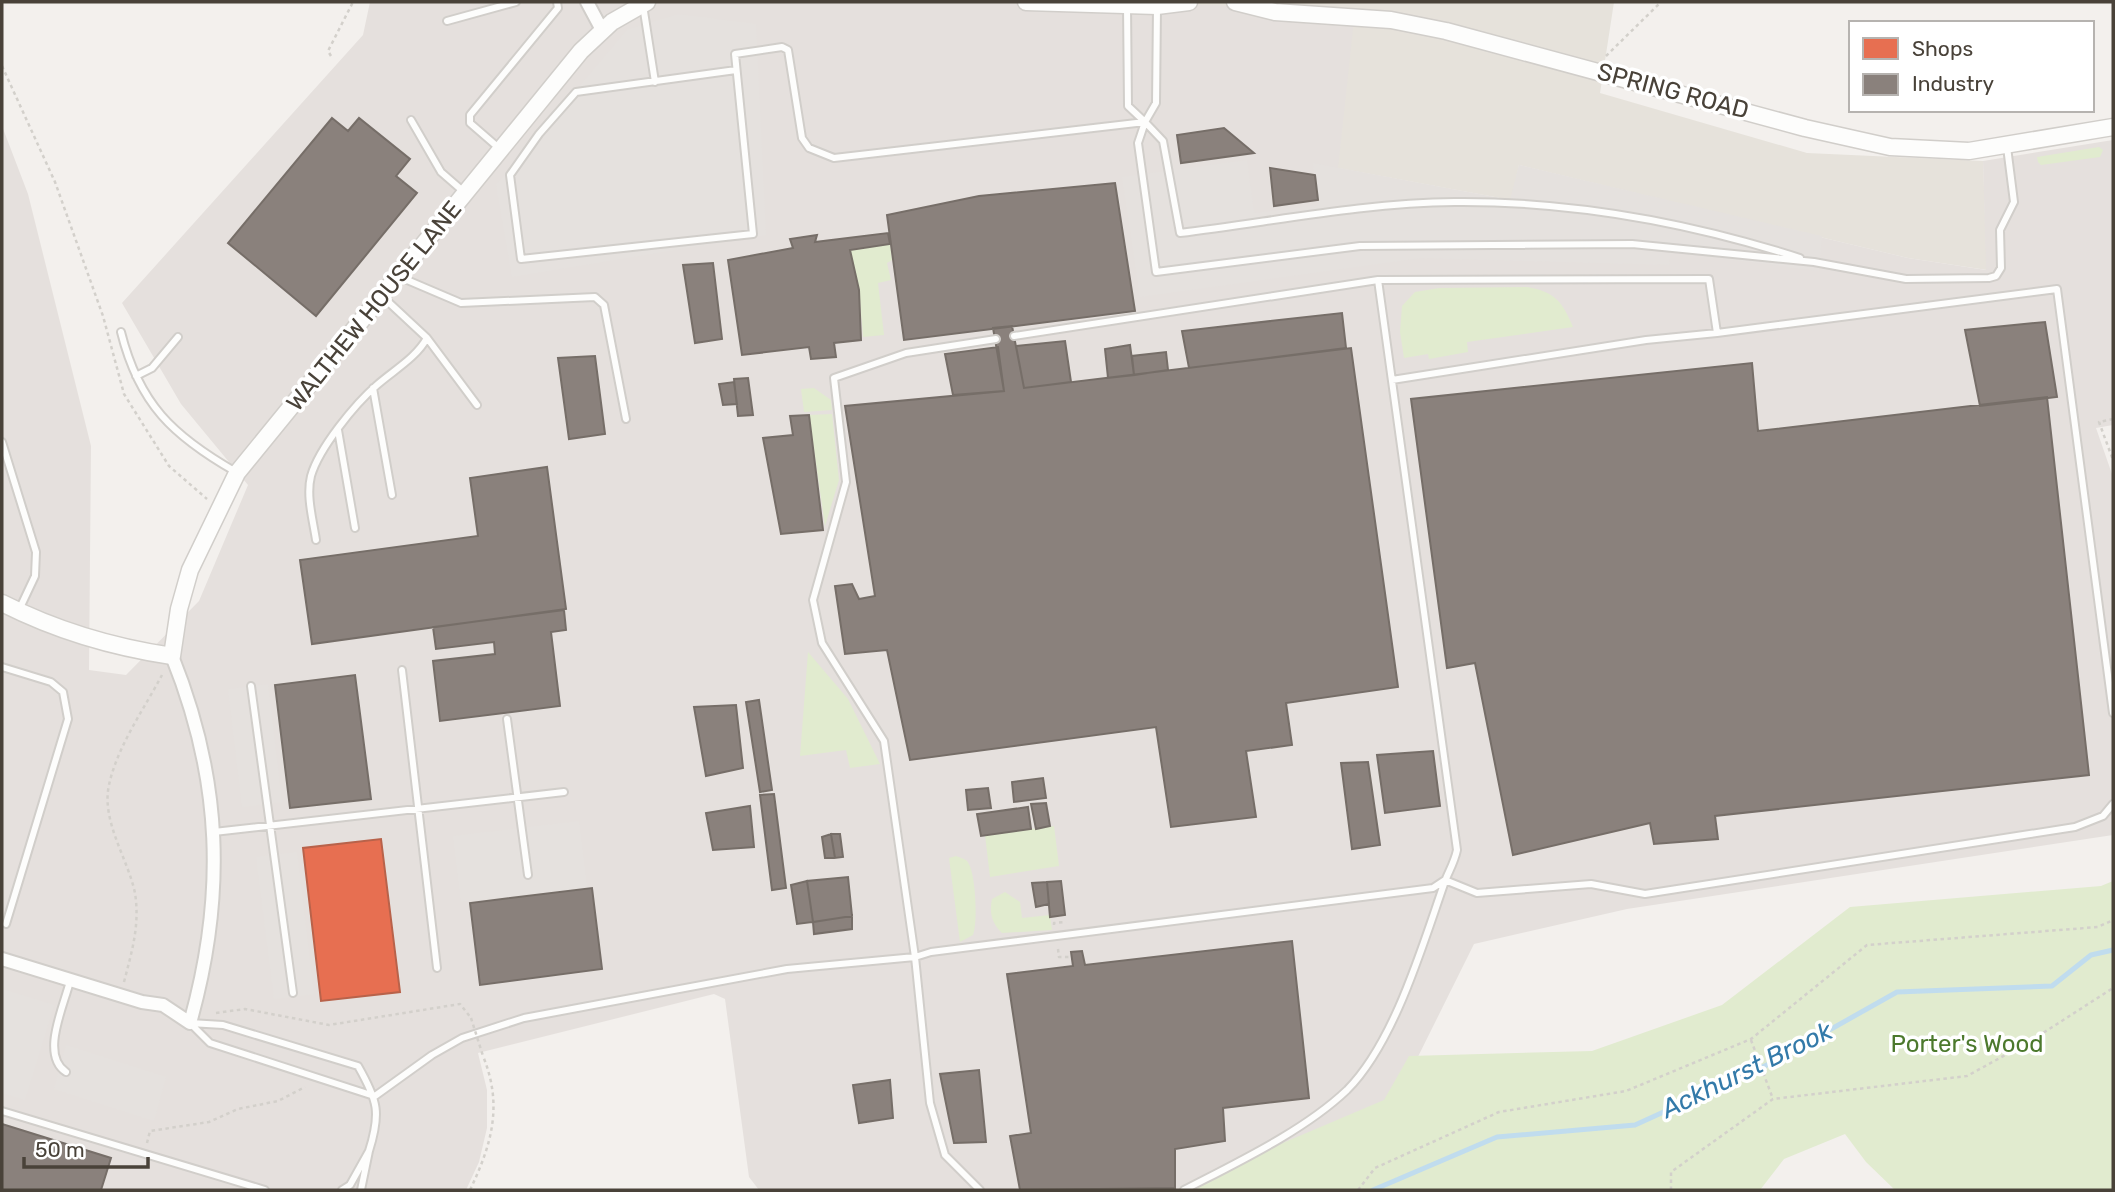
<svg xmlns="http://www.w3.org/2000/svg" width="2115" height="1192" font-family="Rubik,sans-serif">
<style>
.residential{fill:#e6e2db}
.industrial{fill:#e5e0dd}
.green{fill:#e1ebcf}
.parking{fill:#e5e1de}
.shops{fill:#e76f51;stroke:#b8624a;stroke-width:2}
.industry{fill:#8a817c;stroke:#766e68;stroke-width:2}
.lines{fill:none;stroke-linecap:round;stroke-linejoin:round}
.stream{stroke:#c0dcee;stroke-width:5}
.service-casing{stroke:#d1ceca;stroke-width:10}
.minor-casing{stroke:#d1ceca;stroke-width:16}
.tertiary-casing{stroke:#d1ceca;stroke-width:19}
.path{stroke:#d3d0cb;stroke-width:2.5;stroke-dasharray:3.5 3.5;stroke-linecap:butt}
.service{stroke:#fdfdfc;stroke-width:6}
.minor{stroke:#fdfdfc;stroke-width:12}
.tertiary{stroke:#fdfdfc;stroke-width:16}
.path-bridge{stroke:#d3d0cb;stroke-width:2.5;stroke-dasharray:3.5 3.5;stroke-linecap:butt}
.labels{text-anchor:middle;dominant-baseline:central;stroke-width:7;stroke-linejoin:round;paint-order:stroke}
.street-label{font-size:24px;fill:#494239;stroke:#fff}
.park-label{font-size:24px;fill:#4c792d;stroke:#fff}
.water-label{font-size:26px;font-style:italic;fill:#337aa9;stroke:#fff}
</style>
<rect width="100%" height="100%" fill="#f3f0ed"/>
<path class="residential" d="M1132,2H1614L1600,93L1807,153L1983,161L1987,270L1908,258L1519,165L1511,200L1338,168Z"/>
<path class="industrial" d="M370,2H1132L1355,11L1338,168L1510,200L1519,165L1908,258L1986,270L1983,161L2113,140V425L2096,428L2113,477V835L1627,909L1474,944L1393,1107L1229,1190H759L749,1177L725,999L714,994L478,1053L487,1090V1128L479,1162L466,1190H2V126L28,194L91,446L89,670L126,675L199,601L248,485L181,404L122,303L363,35Z"/>
<path class="green" d="M2099,147L2103,150L2100,157L2041,165L2038,162L2037,157Z
M890,244L892,260L887,263L891,280L878,283L884,335L863,337L859,290L850,250Z
M1527,287C1555,292 1562,301 1573,327L1467,342L1468,352L1429,359L1428,354L1404,358L1400,332L1402,306L1415,292L1439,288Z
M814,388L831,400L832,410L804,412L801,389Z
M832,414L839,480L825,526L809,415Z
M808,652L848,699L880,764L850,768L846,750L800,756Z
M1054,826L1059,866L990,877L985,835Z
M956,856C959,857 965,859 967,861C976,871 978,923 973,935L960,942L949,858Z
M2113,881V1190H1895L1866,1162L1845,1134L1784,1159L1760,1190H1193L1271,1148L1384,1100L1409,1056L1592,1051L1722,1005L1850,907L2101,886Z
M1005,892L1020,902L1022,918L1050,915L1052,930L1002,933C992,923 989,913 992,899Z"/>
<path class="parking" d="M678,14L756,24L766,235L512,277L496,185L627,30Z
M1247,160L1254,213L1318,205L1313,163L1510,200L1519,165L1822,236L1819,271L1671,252L1669,265L1421,258L1140,297L1122,177Z
M268,684L282,802L242,807L228,689Z
M579,821L587,887L461,902L453,836Z
M297,852L314,994L274,999L256,857Z
M2,989L54,1005L25,1100L2,1093Z
M66,1045L166,1077L154,1121L54,1089Z"/>
<path class="shops" d="M381,839L400,992L321,1001L303,848Z"/>
<path class="industry" d="M332,118L348,131L359,118L410,159L396,176L417,193L316,316L228,243Z
M1224,128L1254,153L1181,163L1177,135Z
M1270,168L1315,175L1318,200L1274,206Z
M1115,183L1135,311L904,340L887,215L979,196Z
M888,233L890,244L850,250L859,290L861,340L834,343L836,357L811,359L809,347L742,355L728,260L793,248L790,239L817,235L815,242Z
M713,263L722,339L695,343L683,265Z
M1342,313L1346,348L1189,368L1182,331Z
M2045,322L2057,397L1980,406L1965,330Z
M1012,326L1024,388L1351,348L1398,687L1286,703L1292,745L1246,751L1256,817L1171,827L1156,727L910,760L887,650L845,654L835,586L852,584L859,599L875,596L845,406L1004,391L993,328Z
M1065,341L1071,382L1024,388L1016,346Z
M1130,345L1134,375L1108,378L1105,349Z
M998,347L1004,391L953,395L945,354Z
M1166,352L1168,370L1134,375L1132,356Z
M595,356L605,434L569,439L558,358Z
M1752,363L1758,431L2047,397L2089,775L1715,816L1718,839L1654,844L1650,823L1513,855L1475,663L1447,668L1411,399Z
M748,378L753,415L738,416L734,379Z
M734,382L737,404L723,405L719,384Z
M809,415L823,530L781,534L763,438L793,435L790,416Z
M547,467L566,609L312,644L300,560L478,536L470,478Z
M564,610L566,630L551,632L560,706L440,721L433,661L495,654L494,642L436,649L433,627Z
M355,675L371,799L290,808L275,685Z
M759,700L772,790L760,792L746,702Z
M736,705L743,768L706,776L694,707Z
M1433,751L1440,806L1385,813L1377,755Z
M1368,762L1380,845L1352,849L1341,763Z
M1043,778L1046,798L1014,802L1012,782Z
M988,788L991,808L968,810L966,790Z
M774,794L786,888L772,890L760,795Z
M1046,803L1050,826L1036,829L1031,804Z
M750,806L754,847L713,850L706,813Z
M1028,807L1031,829L981,836L977,814Z
M831,834H840L843,857L835,858Z
M831,834L835,858H825L822,837Z
M848,877L852,916L813,922L807,881Z
M807,881L813,922L797,924L791,885Z
M1061,881L1065,915L1050,917L1047,882Z
M1047,882L1049,904L1036,907L1032,883Z
M592,888L602,969L480,985L470,903Z
M852,916V929L814,934L813,922Z
M1292,941L1309,1098L1223,1108L1225,1141L1175,1149V1188L1020,1190L1010,1136L1031,1133L1007,974L1073,966L1071,952L1082,951L1085,965Z
M979,1070L986,1142L954,1143L940,1074Z
M890,1080L893,1118L859,1123L853,1085Z
M2,1124L111,1158L101,1190H2Z"/>
<g class="lines">
<path class="stream" d="M1373,1190L1497,1137L1635,1125L1769,1064L1897,992L2052,986L2091,955L2113,950"/>
<defs>
<path id="service" d="M643,5L655,82
M1127,6L1128,106L1145,122L1156,103L1157,8
M447,21L516,2
M736,70L576,92L539,134L510,175L521,259L753,234L735,54L782,47L788,50L802,138L809,148L834,158L1145,122
M411,120L441,172L464,192
M1145,122L1138,143L1156,272L1360,246L1632,244L1814,262L1906,279L1989,278L1996,276L2001,268L2000,230L2014,202L2007,147
M1145,122L1163,141L1180,233C1271,222 1362,203 1455,202C1572,201 1688,222 1800,258
M500,149L470,123V115L558,8L557,2
M400,277L461,303L595,297L604,305L626,419
M121,332C139,404 173,436 236,472
M1014,336L1378,280L1709,279L1717,333L2057,289L2113,713
M427,338L477,405
M136,376L152,368L178,337
M1392,380L1646,340L1717,333
M373,388L392,495
M338,430L355,528
M2,442L36,552L35,576L19,610
M316,540C313,520 306,496 311,476C319,448 355,404 377,385C394,370 416,358 427,338L383,297
M2,667L51,682L63,692L68,719L6,924
M402,670L437,968
M251,686L293,993
M507,719L528,875
M214,832L564,792
M1445,880L1477,893L1591,884L1645,894L2075,827L2103,816L2113,804
M190,1023L223,1025L358,1066C378,1101 381,1113 369,1151
M190,1023L210,1043L374,1096
M66,1072C40,1055 64,1006 70,981
M375,1096L432,1055L462,1038L524,1018L787,969L915,957L931,952L1433,888L1445,880
M2,1111L265,1190
M342,1190L350,1185L369,1151L361,1190
M980,1190L945,1155L930,1103L915,957L884,741L822,643L813,600L846,482L834,378L906,353L996,339
M1184,1190C1236,1163 1304,1131 1347,1090C1394,1043 1422,947 1444,884C1448,872 1454,864 1457,850L1378,280"/>
<path id="minor" d="M587,2L602,30
M2,959L142,1002L163,1005L190,1023C226,895 222,780 172,656"/>
<path id="tertiary" d="M1026,2L1157,6L1189,2
M1235,2L1275,12L1391,20L1446,31L1805,128L1890,147L1969,151L2113,127
M2,603C57,631 111,647 172,656L179,609L190,570L237,473L581,51L612,22L647,2"/>
</defs>
<use href="#service" class="service-casing"/>
<use href="#minor" class="minor-casing"/>
<use href="#tertiary" class="tertiary-casing"/>
<path class="path" d="M331,56L328,51L353,2
M1606,56L1661,2
M2,66L55,182L103,316L124,394L169,466L207,499
M2113,419L2099,422L2113,460
M1054,925V923L1066,922
M1058,949L1059,957H1071
M124,982C132,951 140,925 135,893C128,859 101,821 109,785C117,747 144,709 162,675
M216,1013L245,1009L329,1025L460,1004L471,1018
M1751,1040L1773,1099
M147,1143L150,1131L209,1122L238,1109L278,1101L305,1087
M470,1190C492,1144 503,1105 483,1056
M1358,1190L1375,1168L1499,1112L1626,1091L1751,1039L1867,945L2098,927L2113,920
M1671,1190V1172L1773,1099L1967,1076L2029,1042L2113,988"/>
<use href="#service" class="service"/>
<use href="#minor" class="minor"/>
<use href="#tertiary" class="tertiary"/>
<path class="path-bridge" d="M471,1018L483,1056"/>
</g>
<g class="labels">
<g class="street-label">
<text transform="translate(1673 91) rotate(15)">SPRING ROAD</text>
<text transform="translate(374 306) rotate(-51)">WALTHEW HOUSE LANE</text>
</g>
<g class="park-label">
<text x="1967" y="1044">Porter's Wood</text>
</g>
<g class="water-label">
<text transform="translate(1747 1070) rotate(-26)">Ackhurst Brook</text>
</g>
</g>
<rect width="2115" height="1192" fill="none" stroke="#494239" stroke-width="7"/>
<rect x="1849" y="21" width="245" height="91" fill="#ffffff" stroke="#b6b3b0" stroke-width="2"/>
<rect x="1863" y="38" width="35" height="21" fill="#e76f51" stroke="#b6b3b0" stroke-width="2"/>
<text x="1912" y="56" font-size="21" fill="#494239">Shops</text>
<rect x="1863" y="74" width="35" height="21" fill="#8a817c" stroke="#b6b3b0" stroke-width="2"/>
<text x="1912" y="91" font-size="21" fill="#494239">Industry</text>
<path d="M24 1157v10h124v-10" fill="none" stroke="#494239" stroke-width="3.5"/>
<text x="35" y="1157" font-size="21" fill="#494239" stroke="#ffffff" stroke-width="5" paint-order="stroke">50 m</text>
</svg>
